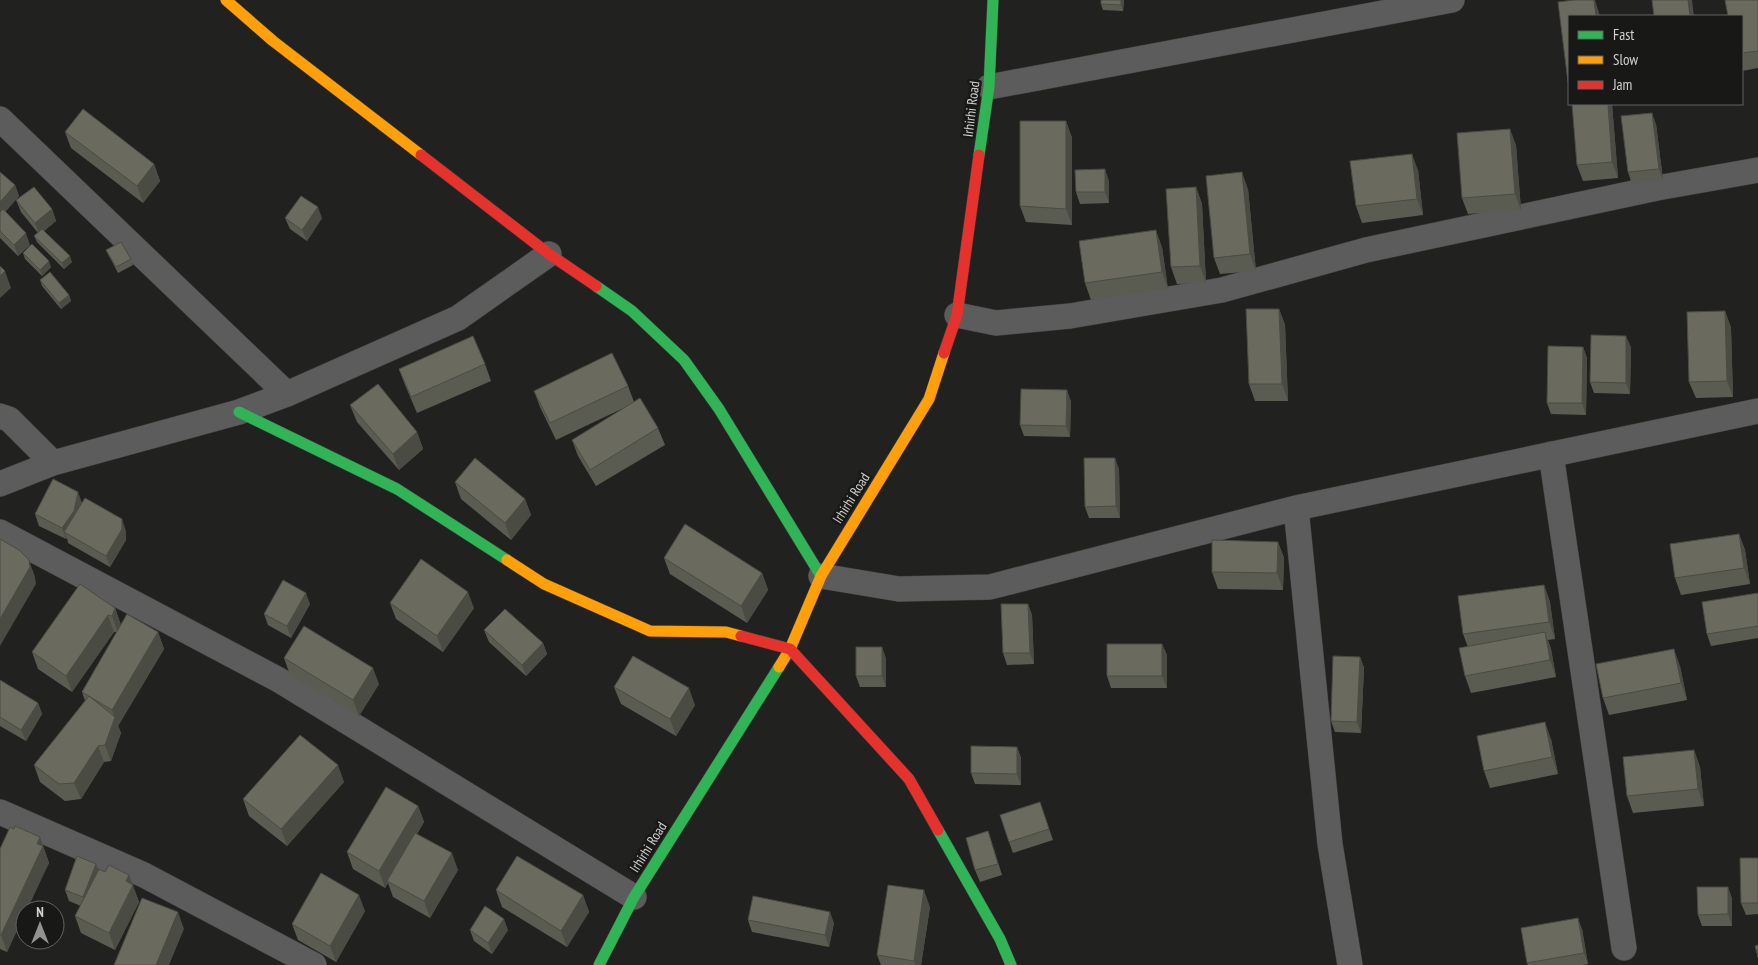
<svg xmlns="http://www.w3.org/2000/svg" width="1758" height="965" font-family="'PT Sans Narrow',sans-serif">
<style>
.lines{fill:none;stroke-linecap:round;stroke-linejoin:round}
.street-casing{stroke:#3e3e3d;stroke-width:26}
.fast-casing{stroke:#3e3e3d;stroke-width:12}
.slow-casing{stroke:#3e3e3d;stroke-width:12}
.jam-casing{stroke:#3e3e3d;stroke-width:12}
.street{stroke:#5c5c5c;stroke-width:25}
.fast{stroke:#30b455;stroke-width:11}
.slow{stroke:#ff9f0a;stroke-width:11}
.jam{stroke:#e5322d;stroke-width:11}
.wall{fill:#5b5c51}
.shaded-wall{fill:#4a4b42}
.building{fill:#6a6b5e;stroke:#4a4b42}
.labels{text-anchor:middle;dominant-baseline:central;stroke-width:5;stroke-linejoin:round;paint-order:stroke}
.street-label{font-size:14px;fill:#d1d2d0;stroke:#181816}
</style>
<rect width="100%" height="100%" fill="#212120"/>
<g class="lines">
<defs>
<path id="street" d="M989,87L1452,0
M0,119L287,394
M957,315L996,323L1070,316L1222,290L1366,250L1657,188L1758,170
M0,416L9,419L53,463
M1551,454L1624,948
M0,484L53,463L239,412L287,394L458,318L549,254
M1296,508L1330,844L1350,965
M0,532L279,680L634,897
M821,576L899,589L990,587L1296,508L1758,411
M0,812L144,875L314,965"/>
<path id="fast" d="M979,155L989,87L993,0
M596,286L632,311L684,360L719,409L821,576
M239,412L397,489L507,560
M938,830L1000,939L1011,965
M599,965L634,897L779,667"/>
<path id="slow" d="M226,0L273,41L421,155
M507,560L544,584L650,631L726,632L741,636
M779,667L790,649L821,576L929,399L944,353"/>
<path id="jam" d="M421,155L549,254L596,286
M944,353L957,315L979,155
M741,636L790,649L909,779L938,830"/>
</defs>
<use href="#street" class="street-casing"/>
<use href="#fast" class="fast-casing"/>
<use href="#slow" class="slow-casing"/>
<use href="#jam" class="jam-casing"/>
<use href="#street" class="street"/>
<use href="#fast" class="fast"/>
<use href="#slow" class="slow"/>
<use href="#jam" class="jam"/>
</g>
<path class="wall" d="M1101,0H1124L1123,11L1103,10L1101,4Z
M1758,0V68L1742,71V16Z
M1572,104H1612L1618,178L1583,181L1577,165Z
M1066,121L1072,138V225L1026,222L1020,206Z
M1656,124L1663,180L1632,184L1628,172Z
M65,132L154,164L160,181L143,203L71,148Z
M1516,145L1521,210L1468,214L1462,198Z
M1418,170L1423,215L1362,223L1356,206Z
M0,172L15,185L19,196L5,212L30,245L18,256L0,238Z
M1109,181V203L1080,204L1076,192Z
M1196,187L1202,204L1206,283L1177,284L1171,267Z
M1248,189L1256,271L1220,274L1214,258Z
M16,200L52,209L56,221L44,231L72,262L64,269L37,242L34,236L38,233L21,212Z
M285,218H322L307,241L290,229Z
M1162,247L1168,289L1091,300L1085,283Z
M106,250L131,259L133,265L118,273L109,256Z
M23,253L51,267L42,276L25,259Z
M40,280L69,295L71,301L61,309L42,286Z
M1279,309L1285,325L1288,401H1255L1249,384Z
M1725,311L1731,328L1733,397L1696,398L1689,382Z
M1583,347L1587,358L1586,415L1551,414L1547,403Z
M1631,347L1630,394L1594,393L1590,382Z
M485,364L491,381L417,413L405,385L399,369Z
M628,386L634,402L658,428L665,445L596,486L578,456L572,440L628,406L556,440L540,407L534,391Z
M1071,401L1070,437L1024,436L1020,425Z
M350,405L417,432L423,449L399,470L357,422Z
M1119,469L1120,518H1089L1085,507Z
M455,482L525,499L531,515L511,540L461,499Z
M82,502L126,531V540L110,567L68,543L67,538L66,539L39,526L35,514Z
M1739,534L1745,550L1750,584L1681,595L1675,578Z
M1278,542L1284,558L1283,590L1218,589L1212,572Z
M664,558L762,573L768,590L747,623L670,574Z
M1544,585L1550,602L1555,639L1548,640L1551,649L1556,677L1471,693L1465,676L1468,647L1463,634Z
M1758,593V638L1711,646L1707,634Z
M390,603L474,608L443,652L396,619Z
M310,604L291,638L268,625L264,614Z
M1028,604L1032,615L1034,664L1007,665L1003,653Z
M115,608L121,625L158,632L164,649L118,726L121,733L111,761L104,762L81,799L65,801L40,782L34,765L85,701L82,692L117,632H114L72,692L38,669L32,652Z
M484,630L543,643L547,654L526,676L489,642Z
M1162,644L1167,655V688H1111L1107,676Z
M1360,657L1364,668L1361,733L1335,732L1331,721Z
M284,658L379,684L359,716L290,675Z
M886,658V687H860L856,676Z
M1680,666L1687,700L1609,715L1603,698Z
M0,680L38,703L42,714L26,741L0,726Z
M614,687L695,705L676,736L621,704Z
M1551,739L1558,774L1490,788L1484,771Z
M1017,747L1021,758V785L975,784L971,773Z
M1694,750L1700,767L1704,806L1633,813L1627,796Z
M344,782L287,846L249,816L243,799Z
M1040,802L1053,840L1013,853L1009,842Z
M418,806L424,822L417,834L458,870L430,918L393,897L388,883L385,888L353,869L347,852Z
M14,829L40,837L49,863L25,910V913L7,952L0,949V849Z
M988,831L1002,875L980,882L975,870Z
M1758,858V914L1746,915L1741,903Z
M96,864L98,870L129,875L139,902L115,950L81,933L75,916L81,906L69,901L65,890Z
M496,890L583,895L589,912L567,947L502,907Z
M1732,898V926H1702L1698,915Z
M930,907L921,965H881L877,955Z
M365,911L336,962L298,940L292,924Z
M748,920L834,923L829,947L752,932Z
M1582,929L1588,964L1583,965H1528L1527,963Z
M470,930H508L492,954L474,941Z"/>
<path class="shaded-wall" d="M1121,0H1124L1123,11L1121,5Z
M1594,0H1595L1600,16H1596Z
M1688,0H1692L1694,16H1690Z
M1608,104H1612L1618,178L1612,162Z
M1652,113L1656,124L1663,180L1659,169Z
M1066,121L1072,138V225L1066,209Z
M1510,129L1516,145L1521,210L1515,194Z
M1412,154L1418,170L1423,215L1417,199Z
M154,164L160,181L143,203L137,186Z
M1105,169L1109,181V203L1105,192Z
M1242,172L1248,189L1256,271L1250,254Z
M15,185L19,196L0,218V202Z
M1196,187L1202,204L1206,283L1200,266Z
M318,207L322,218L307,241L302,230Z
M52,209L56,221L39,234L35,223Z
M1156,230L1162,247L1168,289L1162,272Z
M26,233L30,245L18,256L14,245Z
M70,256L72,262L64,269L62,263Z
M49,261L51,267L42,276L40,270Z
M5,271L11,288L0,298V276Z
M69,295L71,301L61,309L59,303Z
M1279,309L1285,325L1288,401L1282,384Z
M1725,311L1731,328L1733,397L1727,381Z
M1626,336L1631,347L1630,394L1626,383Z
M1583,347L1587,358L1586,415L1582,403Z
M1067,390L1071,401L1070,437L1066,426Z
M417,432L423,449L399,470L393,454Z
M1115,458L1119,469L1120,518L1116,506Z
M78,492L82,503L64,532L67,538L66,539L62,528Z
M525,499L531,515L511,540L505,523Z
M122,519L126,531V540L110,567L106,556Z
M1739,534L1745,550L1750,584L1744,568Z
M1278,542L1284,558L1283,590L1277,573Z
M29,560L35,577L36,584L0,646V619Z
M762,573L768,590L747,623L741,606Z
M1544,585L1550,602L1555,639L1549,622Z
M468,592L474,608L443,652L437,636Z
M306,593L310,604L291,638L287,626Z
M1028,604L1032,615L1034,664L1030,653Z
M115,608L121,625L118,633L112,616Z
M108,615L114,632L72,692L66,676Z
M158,632L164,649L118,726L112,710Z
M1545,632L1551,649L1556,677L1550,660Z
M543,643L547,654L526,676L522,665Z
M1162,644L1167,655V688L1162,676Z
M882,647L886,658V687L882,676Z
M1674,649L1680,666L1687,700L1681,683Z
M1360,657L1364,668L1361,733L1357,722Z
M373,668L379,684L359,716L353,700Z
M689,688L695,705L676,736L670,719Z
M38,703L42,714L26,741L21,730Z
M115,717L121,733L111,761L105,745Z
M1545,722L1551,739L1558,774L1552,757Z
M98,746L104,762L81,799L74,783Z
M1017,747L1021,758V785L1017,774Z
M1694,750L1700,767L1704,806L1698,789Z
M338,765L344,782L287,846L281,829Z
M418,806L424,822L389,881H387L388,883L385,888L379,871Z
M988,831L992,843L1002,875L998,864Z
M40,837L49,863L27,910H25V913L7,952L1,935Z
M452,853L458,870L430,918L424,901Z
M96,864L100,875L87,908L83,897Z
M129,875L139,902L115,950L109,933L126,881Z
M1728,887L1732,898V926L1728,914Z
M924,890L930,907L921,965H915L914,961Z
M359,895L365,911L336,962L330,946Z
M583,895L589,912L567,947L561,931Z
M178,912L184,929L169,965H156Z
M830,912L834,923L829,947L825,935Z
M1578,918L1582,929L1588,964L1584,953Z
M504,919L508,930L492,954L488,943Z"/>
<path class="building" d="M1101,0H1121V5L1101,4Z
M1574,0H1594L1596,16H1569V82H1568L1558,2Z
M1652,0H1688L1690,16H1654Z
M1725,0H1758V51L1742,53V16H1728Z
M1572,104H1608L1612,162L1577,165Z
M83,109L154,164L137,186L65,132Z
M1652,113L1659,169L1628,172L1621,116Z
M1020,121H1066V209L1020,206Z
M1510,129L1515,194L1462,198L1457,133Z
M1412,154L1417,199L1356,206L1350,161Z
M1105,169V192H1076L1075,170Z
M0,172L15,185L0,202Z
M1242,172L1250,254L1214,258L1206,176Z
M34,187L52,209L35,223L16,200Z
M1196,187L1200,266L1171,267L1166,189Z
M301,196L318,207L302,230L285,218Z
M3,209L26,233L14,245L0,231V212Z
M42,229L70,256L62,263L34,236Z
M1156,230L1162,272L1085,283L1079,241Z
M121,242L131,259L116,267L106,250Z
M32,244L49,261L40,270L23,253Z
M0,266L5,271L0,276Z
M50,272L69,295L59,303L40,280Z
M1246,309H1279L1282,384H1249Z
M1725,311L1727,381L1689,382L1687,312Z
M1591,335L1626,336V383L1590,382Z
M473,336L485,364L411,397L399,369Z
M1548,346L1583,347L1582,403H1547Z
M612,353L628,386L550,423L534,391Z
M378,384L417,432L393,454L350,405Z
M1021,389L1067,390L1066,426L1020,425Z
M640,398L658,428L590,470L572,440Z
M475,458L525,499L505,523L455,482Z
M1084,458H1115L1116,506L1085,507Z
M53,479L78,492L74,511L62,528L35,514Z
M85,498L122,519V529L106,556L64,532Z
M685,524L762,573L741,606L664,558Z
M1739,534L1744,568L1675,578L1670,544Z
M0,539L19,550L29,560L30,567L0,619Z
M1212,540L1278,542L1277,573L1212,572Z
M421,559L468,592L437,636L390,603Z
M283,580L306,593L287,626L264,614Z
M80,584L115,608L112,616L108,615L66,676L32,652Z
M1544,585L1549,622L1463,634L1458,596Z
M1758,593V626L1707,634L1702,602Z
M1001,604H1028L1030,653H1003Z
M505,609L543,643L522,665L484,630Z
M127,614L158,632L112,710L82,692Z
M304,626L373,668L353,700L284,658Z
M1545,632L1550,660L1465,676L1459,648Z
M1107,644H1162V676H1107Z
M856,647H882V676H856Z
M1674,649L1681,683L1603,698L1596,664Z
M633,656L689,688L670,719L614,687Z
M1333,656L1360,657L1357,722L1331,721Z
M0,680L38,703L21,730L0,717Z
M89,696L115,717L105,745L98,746L74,783L59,784L34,765Z
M1545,722L1552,757L1484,771L1477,736Z
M300,735L338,765L281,829L243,799Z
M971,746L1017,747V774L971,773Z
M1694,750L1698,789L1627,796L1623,757Z
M386,787L418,806L379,871L347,852Z
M1040,802L1049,829L1009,842L1000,815Z
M15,826L40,837L37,844L43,846L1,935H0V849L10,827L14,829Z
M988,831L998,864L975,870L966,838Z
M415,833L452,853L424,901L387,881Z
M77,856L96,864L83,897L65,890Z
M517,856L583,895L561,931L496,890Z
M1740,858H1758V903H1741Z
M109,865L129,875L126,881L133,885L109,933L75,916L99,869L105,872Z
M321,873L359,895L330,946L292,924Z
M888,885L924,890L914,961L877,955Z
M1697,887H1728V914L1698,915Z
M753,896L830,912L825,935L748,920Z
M142,898L178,912L156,965H114Z
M485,906L504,919L488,943L470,930Z
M1578,918L1584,953L1527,963L1521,928Z
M1758,945V957L1755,946Z"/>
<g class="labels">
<g class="street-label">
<text transform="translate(971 109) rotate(-83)">Irhirhi Road</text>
<text transform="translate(851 498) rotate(-58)">Irhirhi Road</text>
<text transform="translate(648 847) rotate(-58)">Irhirhi Road</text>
</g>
</g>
<rect x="1568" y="15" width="175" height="90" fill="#181816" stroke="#626260"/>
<rect x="1578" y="31" width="25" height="8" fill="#30b455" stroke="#626260"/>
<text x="1613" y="40" font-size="15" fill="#d1d2d0">Fast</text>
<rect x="1578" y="56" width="25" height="8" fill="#ff9f0a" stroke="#626260"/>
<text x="1613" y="65" font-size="15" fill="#d1d2d0">Slow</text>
<rect x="1578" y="81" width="25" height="8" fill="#e5322d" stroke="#626260"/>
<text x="1613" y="90" font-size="15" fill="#d1d2d0">Jam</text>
<g transform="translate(40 925)"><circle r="24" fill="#181816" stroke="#626260"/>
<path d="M0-4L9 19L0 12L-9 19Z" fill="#939492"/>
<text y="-8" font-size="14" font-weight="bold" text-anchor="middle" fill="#d1d2d0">N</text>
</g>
</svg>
